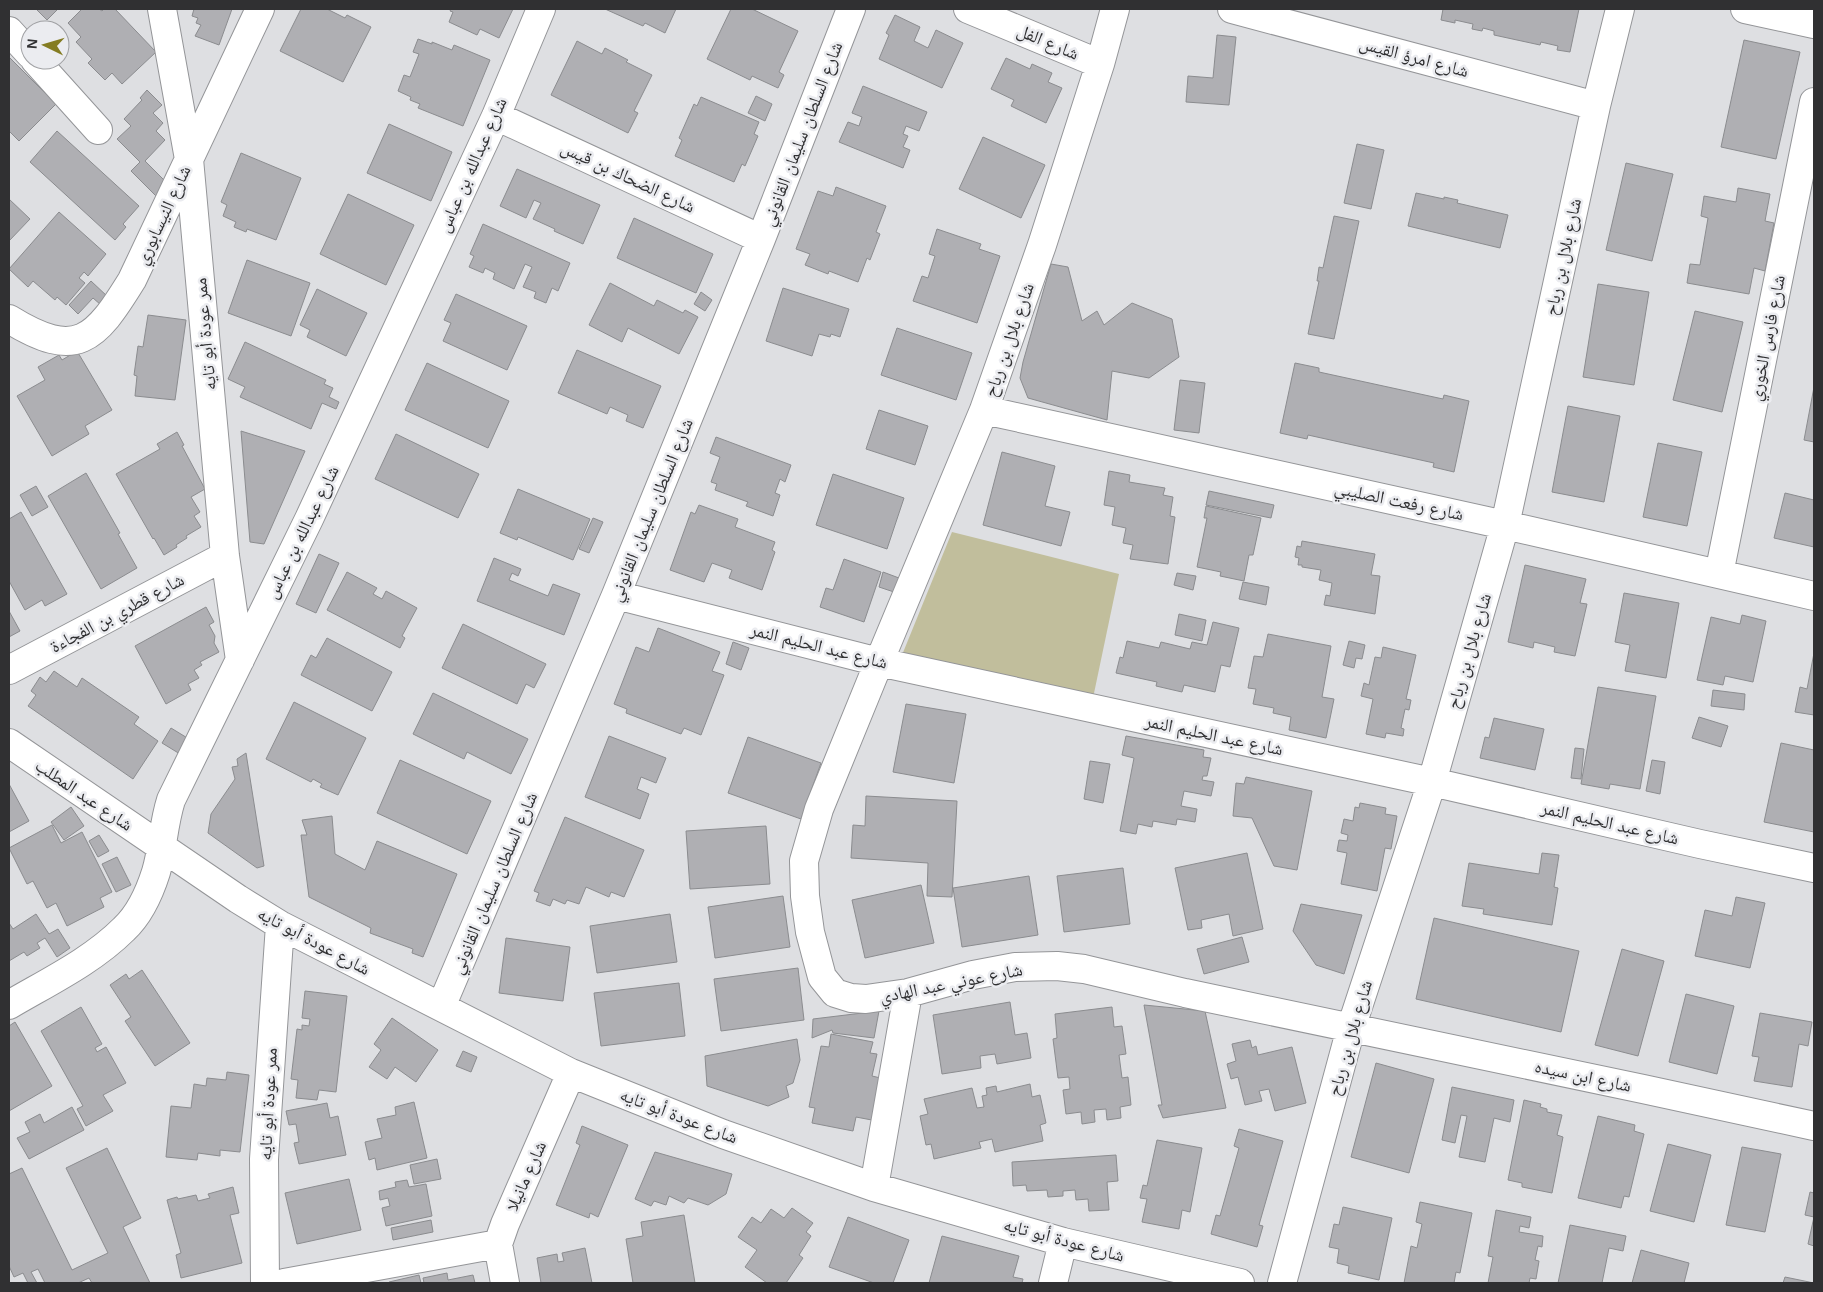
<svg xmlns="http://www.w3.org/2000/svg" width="1823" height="1292" font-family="Helvetica,'Noto Naskh Arabic',sans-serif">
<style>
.green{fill:#c1be9c}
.building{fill:#afafb3;stroke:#8b8c8f}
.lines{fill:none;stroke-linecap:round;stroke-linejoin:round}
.minor-casing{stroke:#949598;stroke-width:30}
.minor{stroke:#fff;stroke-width:28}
.labels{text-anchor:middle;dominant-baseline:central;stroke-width:5;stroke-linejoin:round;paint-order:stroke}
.street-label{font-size:18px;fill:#303032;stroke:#ebecf0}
</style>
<rect width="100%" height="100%" fill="#dedfe2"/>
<path class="green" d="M952,532L1119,574L1093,698L902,655Z"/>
<path class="building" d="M36,9H58L47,20Z
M82,9H99L102,11L104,9H115L156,52L122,84L112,73L105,80L88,63L92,59L76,42L81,37L68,23Z
M194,9H232L219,45L195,36L201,25L196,23L198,18L192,16Z
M301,9H327L345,18L347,15L371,27L343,82L280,51Z
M451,9H513L499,38L480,29L477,35L449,22L453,12L450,11Z
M605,9H676L665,33L645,23L643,26Z
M731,9H752L798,31L779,72L784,75L778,88L752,76L750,80L707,59Z
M1443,9H1579L1570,52L1557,50L1558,46L1541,42L1540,45L1494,35V31L1483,28L1482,31L1472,29L1473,24L1455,20V23L1441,20Z
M895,15L920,27L914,41L928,48L936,30L963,43L942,88L879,59L889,35L886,33Z
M1217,35L1236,37L1229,105L1186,102L1188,76L1213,78Z
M418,39L432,44V42L452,50L454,45L490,60L463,126L418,108L420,104L410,100L411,97L398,91L404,75L410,77L419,54L413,52Z
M1744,40L1800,52L1776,159L1721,147Z
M577,41L602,54L605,48L628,60L626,62L652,75L634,111L638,113L628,133L551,95Z
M9,57L56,104L19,141L9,131Z
M1006,58L1030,69L1032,64L1052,73L1048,82L1062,88L1046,123L1011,106L1014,100L991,89Z
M863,86L927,112L919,131L906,126L903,134L908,136L903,147L910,150L903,168L839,142L848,122L859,126L862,117L852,113Z
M147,90L162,105L153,113L163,123L156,131L165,140L145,161L169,185L157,197L131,171L140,162L117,139L131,126L124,119L142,100L140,98Z
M756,96L772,104L765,121L748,113Z
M701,97L759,122L754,134L758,136L745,166L742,164L734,182L675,156L682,140L679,138L694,104L697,106Z
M389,124L452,152L431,201L367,173Z
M57,131L139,206L123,224L126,227L115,240L30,162Z
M983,137L1045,165L1021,218L959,189Z
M1357,144L1384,150L1371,209L1344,203Z
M241,153L301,178L276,240L247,229L246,232L234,227L236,222L223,216L227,205L221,202Z
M1626,163L1673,174L1652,261L1606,250Z
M517,169L600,205L583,244L554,231L555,229L533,219L541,203L534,200L526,218L500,206Z
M836,187L886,206L876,232L880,234L870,260L867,258L858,282L829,271L828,274L805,265L810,254L796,249L818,191L833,196Z
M1738,188L1770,194L1765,221L1774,223L1765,271L1754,268L1749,294L1687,283L1690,264L1700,265L1708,218L1701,216L1704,196L1736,202Z
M1416,193L1444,199V197L1458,200L1457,203L1508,215L1500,248L1408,226Z
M348,194L414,225L386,285L320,254Z
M9,199L30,219L9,241Z
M59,212L106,254L88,276L84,272L79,278L85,283L66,305L57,297L55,300L33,281L28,287L9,269Z
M1334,216L1359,221L1334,339L1308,334L1319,281H1317L1319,267L1323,268Z
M634,218L713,254L696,293L617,258Z
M483,224L570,263L558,291L552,288L546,303L534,298L536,292L523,287L532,267L525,264L514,289L493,279L495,273L485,268L483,273L469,267L474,256L470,254Z
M937,229L981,244L979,249L1000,256L977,323L913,301L922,276L928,278L935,256L929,254Z
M247,260L310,283L291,336L228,313Z
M1051,264L1068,267L1082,321L1097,311L1104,325L1132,303L1172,319L1179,357L1149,378L1112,371L1107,420L1028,398L1020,378L1023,362Z
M91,281L108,297L101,305L93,298L78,314L69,305Z
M610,283L654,306L657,300L683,313L685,310L698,317L679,354L628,328L622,342L589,325Z
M1598,284L1649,292L1634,385L1583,377Z
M783,288L849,309L840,337L831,334L830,337L819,334L812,356L766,341Z
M317,289L367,313L346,356L307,337L310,330L300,325Z
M701,292L712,300L705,311L694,304Z
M456,294L527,326L507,370L443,341L451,323L444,320Z
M1695,311L1743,322L1722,412L1673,400Z
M148,315L186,320L175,400L135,396L137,376L134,375L138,346L143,347Z
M897,328L972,353L956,400L881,375Z
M245,342L326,380L324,384L333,388L329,397L339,402L336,409L322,403L311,429L240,397L245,387L228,379Z
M577,350L661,386L643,428L626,421L628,415L610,407L607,414L558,393Z
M77,351L112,410L85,426L89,434L52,456L17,396L45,380L38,367L59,355L62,360Z
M427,363L509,401L488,448L405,410Z
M1295,363L1319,368V372L1443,399L1444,395L1469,401L1454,472L1433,467L1434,463L1308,435L1307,439L1280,433Z
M1180,380L1205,383L1199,433L1174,430Z
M1814,387V442L1804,440Z
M1568,406L1620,416L1604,502L1552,492Z
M879,410L928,426L915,465L866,449Z
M241,431L305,451L264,544L250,542Z
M177,432L184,445L182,446L205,489L191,497L200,512L194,516L201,527L186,536L187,538L176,545L177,547L164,555L154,538L153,539L116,474L160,449L157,444Z
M396,434L479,474L458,518L375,479Z
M716,437L791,465L785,482L780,479L775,493L780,495L773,516L746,506L748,502L715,490L717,484L711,482L720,457L710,453Z
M1658,443L1702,452L1687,526L1643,517Z
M1002,452L1055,466L1045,506L1070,512L1061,546L983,525Z
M1109,471L1130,475L1129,482L1165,488L1163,495L1173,497L1170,516L1175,517L1168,564L1130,559L1133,545L1123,543L1126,528L1112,525L1115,507L1104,505Z
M86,473L120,533L118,534L137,568L101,589L48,496Z
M833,474L904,498L887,549L816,525Z
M36,486L48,507L32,516L20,495Z
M518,489L590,519L573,560L518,537L517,540L500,533Z
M1209,491L1274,505L1271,518L1206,505Z
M1785,493L1814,500V547L1774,538Z
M699,505L738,519L735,527L775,542L772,550L775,552L762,590L729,578L732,570L712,563L704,582L670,570L691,512L695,514Z
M1206,506L1261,518L1253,555H1249L1244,581L1220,576L1221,572L1197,567L1207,518H1204Z
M21,512L67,594L45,606L42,600L25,610L9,581V519Z
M593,518L603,522L589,553L579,549Z
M1302,541L1375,554L1371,575L1380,576L1375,614L1324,605L1326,595L1330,596L1332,583L1319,580L1321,570L1302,567V565H1298L1299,558L1295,557L1297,546L1301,547Z
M319,554L339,563L316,613L296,604Z
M494,558L521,569L518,576L512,573L509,580L548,596L553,584L580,594L564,635L477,601Z
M844,559L881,572L864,622L820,607L826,588L833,590Z
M1525,565L1586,579L1580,603L1587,604L1575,656L1554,652L1555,647L1534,642L1533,648L1508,642Z
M347,572L377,588L373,594L382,599L386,591L417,608L402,636L405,638L400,648L327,610Z
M883,572L899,578L894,592L879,587Z
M1177,573L1196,576L1193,590L1174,585Z
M1243,582L1269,587L1266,605L1239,599Z
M1624,593L1679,603L1666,678L1625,671L1630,645L1615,642Z
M206,607L214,622L209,625L215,636L214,643L219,652L200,662L202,665L194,670L199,678L188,684L191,690L166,704L135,646Z
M9,611L20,631L9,637Z
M1179,614L1206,620L1202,641L1175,635Z
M1742,615L1766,621L1753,682L1725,676L1723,685L1697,680L1711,617L1740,624Z
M1213,622L1239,628L1230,667L1221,665L1215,692L1184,685L1182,692L1156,686L1157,682L1116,673L1120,657L1123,658L1127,641L1159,648L1161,642L1190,649L1192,642L1207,645Z
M463,624L546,664L534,688L526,684L517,704L442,668Z
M658,628L720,652L712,671L724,675L701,735L684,728L681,734L626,713L627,709L614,704L636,647L649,652Z
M1268,634L1331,646L1322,697L1334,699L1326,738L1289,730L1291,717L1273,713L1274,708L1253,704L1256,689L1248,688L1254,656L1263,657Z
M327,638L392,672L372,711L301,675L311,655L316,658Z
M1349,641L1365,645L1362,659L1356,658L1354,668L1343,665Z
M733,642L749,648L741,670L726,664Z
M1383,647L1416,655L1406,699L1411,700L1409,710L1405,709L1401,728L1404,729L1403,736L1386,733L1385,738L1366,734L1373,699L1361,696L1364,683L1369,685L1375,657L1381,658Z
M1814,653V715L1795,712L1800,687L1807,689Z
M54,671L77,687L82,678L139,717L134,724L158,741L133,779L28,706L36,695L31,691L40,677L46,682Z
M1598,687L1656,696L1640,789L1610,784L1609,789L1581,784Z
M1713,690L1745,694L1744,710L1711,706Z
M433,693L528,739L511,774L467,752L464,759L413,734Z
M294,702L366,738L338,795L320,787L322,784L313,779L311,782L266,759Z
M906,704L966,714L954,783L893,772Z
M1699,717L1728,726L1721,747L1692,738Z
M1494,718L1544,729L1535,770L1480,758L1485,737L1489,738Z
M171,728L189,739L180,754L162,743Z
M609,736L666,758L656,783L641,777L637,789L649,794L640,819L585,797Z
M1126,736L1204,750L1203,757L1211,758L1207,776H1203L1202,780L1214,782L1211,796L1184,791L1181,806L1197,809L1195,822L1177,819L1176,825L1153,821L1152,827L1138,824L1136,834L1120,831L1134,758L1122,755Z
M748,737L821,763L801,819L728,793Z
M1781,743L1814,750V832L1764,822Z
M1575,748L1584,749L1581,779L1571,778Z
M246,753L264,866L257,868L208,833L211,814L235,779L232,767L238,766L237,759Z
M400,760L491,801L467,854L377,813Z
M1652,760L1665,762L1660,794L1646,791Z
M1090,761L1110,764L1103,803L1084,799Z
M1246,777L1312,791L1297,870L1274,866L1252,818L1233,816L1236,783L1244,784Z
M9,784L29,821L9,832Z
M866,796L957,801L952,897L927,896L928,863L851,858L853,825L865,826Z
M1360,803L1386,808L1385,814L1397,816L1391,849L1385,848L1377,891L1341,884L1347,853L1337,851L1339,840L1347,841L1348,835L1341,833L1344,819L1353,821L1355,807L1359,808Z
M71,807L84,826L64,840L51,822Z
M332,816L335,854L365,870L377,841L457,874L423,957L412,953L413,949L370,933L371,928L309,897L301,835H307L302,820Z
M565,817L644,850L624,897L611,892L609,897L586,887L579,904L567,900L565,904L553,899L550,906L536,901L539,893L534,891Z
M52,825L61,843L82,832L112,892L100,898L104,907L67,926L56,903L47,908L33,881L27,884L9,848Z
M766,826L770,884L690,889L686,831Z
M99,835L109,851L98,857L89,841Z
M1247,853L1263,929L1233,936L1229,914L1201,920L1202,928L1188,930L1175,868Z
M1542,853L1559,855L1554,887L1558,888L1552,925L1483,914L1484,909L1462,906L1469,863L1539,874Z
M117,857L131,885L116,892L102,864Z
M1123,868L1130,924L1064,932L1057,876Z
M1029,876L1038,935L962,947L953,888Z
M921,885L934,943L865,958L852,900Z
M783,896L790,947L715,958L708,907Z
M1736,897L1765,903L1750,968L1695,956L1705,910L1732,916Z
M1301,904L1362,915L1344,974L1316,965L1293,931Z
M36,914L49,934L58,929L70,948L57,957L45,938L37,943L40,948L27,956L24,952L9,961V923L13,929Z
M670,914L677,962L597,973L590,926Z
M1434,918L1579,951L1561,1032L1416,999Z
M1242,937L1249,962L1204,974L1197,949Z
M506,938L570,947L563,1001L499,993Z
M1622,949L1664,961L1638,1056L1595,1045Z
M798,968L804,1020L721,1031L714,979Z
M142,970L190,1043L155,1066L125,1021L131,1017L110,985L126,974L129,979Z
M679,983L685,1036L601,1046L594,993Z
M305,991L347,996L336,1092L319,1090L317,1100L296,1098L298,1080L291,1079L297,1029L302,1030V1025L309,1026L310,1019L302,1018Z
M1686,994L1734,1006L1717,1074L1669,1062Z
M1010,1002L1015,1035L1027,1033L1031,1058L997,1064L995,1054L980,1056L981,1068L942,1074L933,1015Z
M1144,1005L1205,1011L1226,1108L1163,1118L1158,1105H1162Z
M81,1007L102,1044L95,1048L97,1052L106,1047L126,1083L103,1095L113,1111L86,1126L77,1109L83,1106L41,1031Z
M1112,1007L1114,1027L1122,1026L1126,1054L1119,1055L1122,1078L1128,1077L1131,1105L1120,1107L1121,1118L1107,1120L1106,1109L1094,1110L1095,1122L1082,1124L1081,1112L1066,1114L1063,1090L1070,1089L1069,1077L1058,1078L1053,1039L1057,1038L1055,1014Z
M879,1011L874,1038L833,1033L832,1030L812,1038L813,1019Z
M1760,1013L1812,1022L1808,1046L1799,1044L1792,1087L1754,1081L1759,1057L1752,1056Z
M392,1018L438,1050L416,1082L395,1067L387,1079L369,1067L381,1050L374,1044Z
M15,1022L52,1086L9,1111V1026Z
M831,1034L873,1042L870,1053L877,1054L872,1076L889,1080L877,1121L856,1117L853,1131L812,1123L815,1108L809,1107L821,1046L829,1047Z
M797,1039L800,1060L793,1083L786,1086L789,1097L768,1106L707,1086L705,1056Z
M1250,1040L1252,1048L1256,1046L1258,1055L1292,1047L1306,1103L1275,1111L1269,1089L1259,1091L1262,1101L1245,1105L1238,1077L1231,1079L1227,1064L1236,1061L1232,1044Z
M463,1051L477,1057L471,1072L456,1066Z
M1376,1063L1434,1079L1409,1173L1351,1157Z
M227,1072L249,1075L240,1152L220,1150V1156L198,1153L197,1160L166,1157L171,1106L191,1108L194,1084L206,1086L207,1078L226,1080Z
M1030,1084L1032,1097L1040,1095L1046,1123L1040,1125L1043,1141L995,1152L992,1139L979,1142L981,1148L934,1159L931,1144L926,1145L920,1116L928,1114L924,1099L972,1088L977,1108L984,1107L982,1096L987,1095L986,1088L996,1086L997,1092Z
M1452,1087L1514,1100L1510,1122L1494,1118L1485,1162L1459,1157L1467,1116L1461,1115L1455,1143L1442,1140Z
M1524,1100L1541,1104L1540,1107L1547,1109V1112L1562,1115L1557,1135L1563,1137L1552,1193L1522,1187V1183L1508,1180Z
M414,1102L427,1158L377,1170L375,1158L369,1160L365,1142L382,1138L377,1119L396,1115L395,1107Z
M327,1103L330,1118L338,1116L346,1155L299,1164L294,1143L299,1142L296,1124L289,1125L286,1111Z
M72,1107L84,1130L29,1159L17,1138L30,1132L25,1122L40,1114L44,1123Z
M1598,1116L1635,1125L1634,1131L1644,1134L1629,1197L1624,1196L1621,1208L1578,1198Z
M582,1126L628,1145L598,1217L590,1213L589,1218L556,1205L580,1145L576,1143Z
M1239,1129L1283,1141L1259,1225L1263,1226L1257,1247L1211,1234L1216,1215L1220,1216L1239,1148L1234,1146Z
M1157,1140L1202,1148L1190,1212L1182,1210L1179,1229L1142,1222L1147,1199L1140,1198L1143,1185L1147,1186Z
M1668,1144L1711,1155L1694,1222L1650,1211Z
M1742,1147L1781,1154L1765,1232L1726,1225Z
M107,1148L141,1218L123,1227L150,1283H92L89,1278L78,1283H45L38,1269L31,1272L37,1283H28L23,1273L14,1277L9,1266V1174L22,1168L72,1270L108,1253L66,1168Z
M655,1152L732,1174L726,1194L708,1205L688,1198L684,1203L669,1196L666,1205L654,1201L651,1206L635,1199Z
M1116,1155L1118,1181L1107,1182L1109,1210L1089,1211L1088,1199L1076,1200L1075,1190L1063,1191V1196L1048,1197L1047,1190L1027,1191L1026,1185L1013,1186L1012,1162Z
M437,1159L441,1179L414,1184L410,1165Z
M349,1179L361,1230L297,1244L285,1193Z
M407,1180L409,1187L426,1184L432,1216L386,1226L382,1208L390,1206L388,1198L380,1200L379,1191L396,1187L395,1182Z
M233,1187L239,1213L230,1215L242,1263L181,1278L176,1255L181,1253L167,1200L177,1197L178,1199L196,1195L198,1201L210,1198L208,1194Z
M1810,1192L1814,1193V1246L1808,1244L1814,1217L1805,1215Z
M1420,1202L1472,1213L1460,1273L1456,1272L1454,1283H1404L1411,1246L1417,1248L1422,1224L1416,1222Z
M1343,1207L1392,1218L1379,1280L1348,1273L1349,1266L1337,1263L1339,1249L1329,1247L1334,1224L1339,1225Z
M792,1208L813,1223L806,1232L811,1236L799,1255L803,1258L786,1283H767L745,1267L757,1250L738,1237L752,1217L761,1223L771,1209L784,1218Z
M1496,1210L1531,1217L1529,1228L1520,1226L1519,1232L1543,1236L1542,1247L1538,1246L1535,1260L1539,1261L1536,1279L1530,1278L1529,1283H1488L1493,1257L1488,1256Z
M684,1215L695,1283H633L626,1239L643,1236L641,1222Z
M848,1217L909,1240L893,1283H874L829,1267Z
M431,1220L433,1232L393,1240L391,1228Z
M1570,1225L1626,1236L1623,1251L1609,1248L1602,1283H1558Z
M942,1236L1019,1256L1013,1277L1023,1279L1022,1283H929Z
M585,1248L592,1283H541L537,1258L557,1254L558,1262L564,1261L562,1253Z
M1641,1250L1689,1263L1684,1283H1632Z
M447,1273L448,1280L473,1275L475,1283H424L423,1278Z
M419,1275L421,1283H389V1282Z
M1785,1277L1814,1283H1783Z"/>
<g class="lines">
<defs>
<path id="minor" d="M162,9L189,159L225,556L240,660
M968,9L1100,64
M1115,9L1100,64L1042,245L984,410L879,662L819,809L804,861L805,896L810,932L822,977L835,993L851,998L866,999L908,993L973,975L1015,967L1057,966L1084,969L1185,993L1643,1089L1814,1126
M1232,9L1596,106
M1745,9L1814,24
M9,31L30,54
M35,60L98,130
M496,116L761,239
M9,319C77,361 95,340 132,280L260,9
M984,410L1505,525L1814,596
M1719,574L1814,102
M616,595L879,662L1432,782L1700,844L1814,868
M9,670L225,556
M9,743L238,899L280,925L571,1073L723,1134L874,1187L1063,1242L1240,1283
M9,1005C48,982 92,961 124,929C139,915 150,891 156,872C163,849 163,825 171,800L309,519L496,116L541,9
M441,1007L616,595L761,239L851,9
M874,1187L908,993
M265,1283L264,1159L280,925
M284,1283L498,1244
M505,1283L498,1244L505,1224L571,1073
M1053,1283L1063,1242
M1282,1283L1351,1028L1432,782L1505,525L1596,106L1620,9"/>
</defs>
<use href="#minor" class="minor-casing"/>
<use href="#minor" class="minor"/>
</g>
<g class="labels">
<g class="street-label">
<text transform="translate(1048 42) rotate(23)">شارع الفل</text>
<text transform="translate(1414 57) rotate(15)">شارع امرؤ القيس</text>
<text transform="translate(802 134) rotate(-69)">شارع السلطان سليمان القانوني</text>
<text transform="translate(472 165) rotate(-66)">شارع عبدالله بن عباس</text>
<text transform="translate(628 177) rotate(25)">شارع الضحاك بن قيس</text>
<text transform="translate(163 215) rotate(-65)">شارع النيسابوري</text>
<text transform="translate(1563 257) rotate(-78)">شارع بلال بن رباح</text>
<text transform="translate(205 334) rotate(-95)">ممر عودة أبو تايه</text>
<text transform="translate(1767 338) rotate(-79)">شارع فارس الخوري</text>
<text transform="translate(1009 340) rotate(-71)">شارع بلال بن رباح</text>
<text transform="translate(1399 501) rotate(12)">شارع رفعت الصليبي</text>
<text transform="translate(651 510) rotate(-68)">شارع السلطان سليمان القانوني</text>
<text transform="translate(302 532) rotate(-64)">شارع عبدالله بن عباس</text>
<text transform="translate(117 613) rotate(-28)">شارع قطري بن الفجاءة</text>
<text transform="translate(819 646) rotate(14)">شارع عبد الحليم النمر</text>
<text transform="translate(1469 651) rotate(-74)">شارع بلال بن رباح</text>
<text transform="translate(1214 735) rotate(12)">شارع عبد الحليم النمر</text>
<text transform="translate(84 795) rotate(34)">شارع عبد المطلب</text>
<text transform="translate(1610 823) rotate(13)">شارع عبد الحليم النمر</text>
<text transform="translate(494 883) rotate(-67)">شارع السلطان سليمان القانوني</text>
<text transform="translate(314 941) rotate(28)">شارع عودة أبو تايه</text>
<text transform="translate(951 983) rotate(-11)">شارع عوني عبد الهادي</text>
<text transform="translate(1350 1038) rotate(-74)">شارع بلال بن رباح</text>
<text transform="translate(1583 1076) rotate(12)">شارع ابن سيده</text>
<text transform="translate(268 1104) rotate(-87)">ممر عودة أبو تايه</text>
<text transform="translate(679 1116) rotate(21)">شارع عودة أبو تايه</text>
<text transform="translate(526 1176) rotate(-66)">شارع مانيلا</text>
<text transform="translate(1064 1240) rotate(15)">شارع عودة أبو تايه</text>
</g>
</g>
<rect width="1823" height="1292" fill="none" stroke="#303032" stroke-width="20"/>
<g transform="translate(45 45) rotate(275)"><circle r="24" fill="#ebecf0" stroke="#a0a1a4"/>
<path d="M0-4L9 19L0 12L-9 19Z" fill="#847c22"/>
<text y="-8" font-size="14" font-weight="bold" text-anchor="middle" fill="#303032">N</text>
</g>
</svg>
